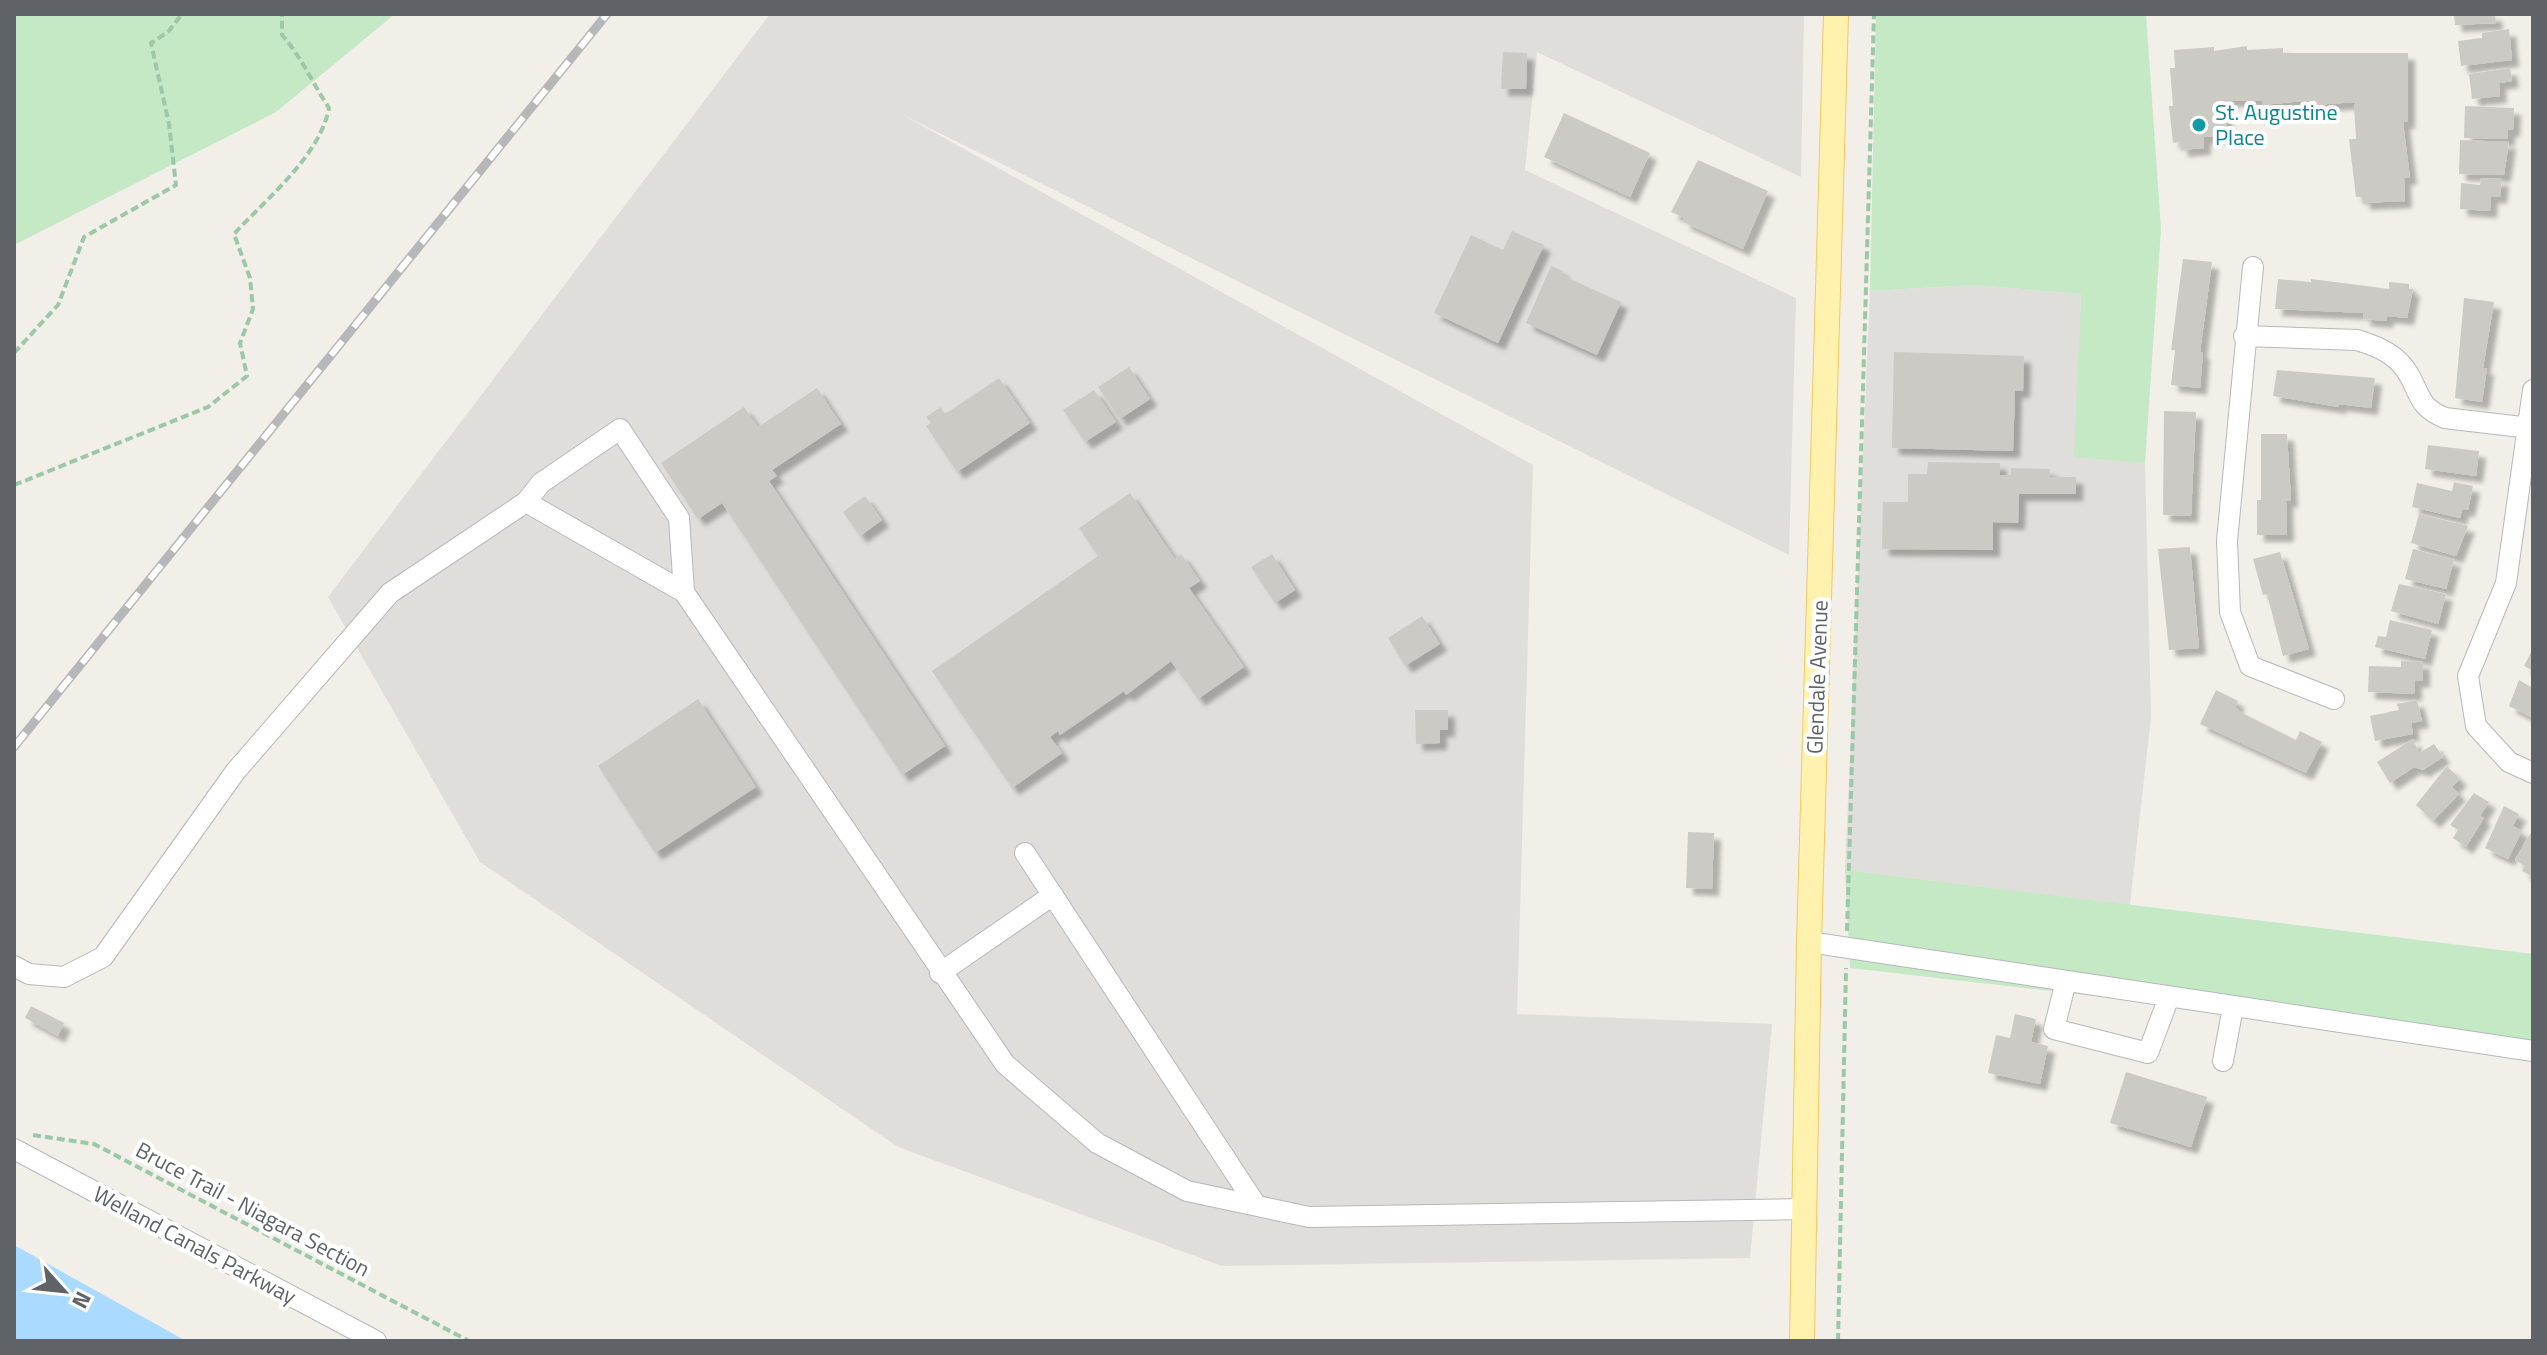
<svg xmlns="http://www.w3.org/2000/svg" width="2547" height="1355" font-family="'Titillium Web',sans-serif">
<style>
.industrial{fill:#e0deda}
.green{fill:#c5e8c5}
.water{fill:#aadaff}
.building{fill:#cccac5;filter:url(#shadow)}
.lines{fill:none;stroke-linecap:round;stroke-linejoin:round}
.minor-casing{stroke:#b5b8bc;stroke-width:22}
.major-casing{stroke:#f2c960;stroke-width:26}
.path{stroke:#9cc7a9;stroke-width:4;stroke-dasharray:8 4;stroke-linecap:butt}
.minor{stroke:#fff;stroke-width:20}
.major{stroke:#fff2af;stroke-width:24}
.rail-casing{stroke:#b6b7b8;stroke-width:9}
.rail{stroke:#fff;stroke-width:6;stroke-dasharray:18;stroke-linecap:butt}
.culture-dot{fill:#0f9aa8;stroke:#fff;stroke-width:3}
.labels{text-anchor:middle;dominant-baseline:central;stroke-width:8;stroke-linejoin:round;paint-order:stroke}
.culture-label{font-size:22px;fill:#0d838f;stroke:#fff;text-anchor:start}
.street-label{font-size:22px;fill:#5f6368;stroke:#fff}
</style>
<defs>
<filter id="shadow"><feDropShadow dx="7" dy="7" stdDeviation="2" flood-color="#0004"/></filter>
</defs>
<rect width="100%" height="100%" fill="#f1efe8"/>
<path class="industrial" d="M770,14H1804L1801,177L1537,52L1525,170L1796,298L1789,555L903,115L1533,465L1517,1014L1772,1024L1750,1258L1222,1266L898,1147L480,862L328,597Z
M1974,285L2081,294L2075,456L2145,463L2151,717L2130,905L1845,870L1870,291Z"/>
<path class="green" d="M14,14H395L276,112L14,245Z
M1876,14H2146L2161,229L2145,463L2074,457L2081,294L1974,285L1870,291Z
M1845,870L2533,954V1046L1850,968Z"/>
<path class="water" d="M14,1245L186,1341H14Z"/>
<path class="building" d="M2454,14H2495L2496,23L2455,25Z
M2509,29L2512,60L2461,66L2458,41L2482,38V33Z
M2247,46V50L2283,48V53H2408V122H2403L2410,178H2404L2405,201L2363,203V197H2356L2349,139H2356L2354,105L2357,102L2314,105L2313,100L2262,105V101L2223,100L2228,136L2204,137V148L2181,150L2180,142L2173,143L2169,106H2173L2170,68H2175L2174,50L2214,47V51Z
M1503,52L1527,53L1526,89H1501Z
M2510,68L2512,81L2499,83L2500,96L2472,99L2469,74Z
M2465,106L2514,108L2513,130H2508V139L2464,138Z
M1564,113L1650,153L1630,197L1544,157Z
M2460,140L2509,142L2504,175L2459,174Z
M1698,160L1768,191L1743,249L1683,222L1685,218L1671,212Z
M2481,178L2502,179L2500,197L2491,196L2490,211L2460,209L2461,183L2480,185Z
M1512,231L1544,245L1498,343L1434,313L1471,235L1503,250Z
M2183,259L2212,262L2200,352H2203L2200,388L2171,385L2175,350H2171Z
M1551,266L1563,271L1561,275L1621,302L1597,355L1526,323Z
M2278,279L2311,282V279L2389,289V282L2409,284V289H2413L2407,318L2387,316L2386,321L2363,319L2364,313L2275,309Z
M2464,298L2494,302L2483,368H2487L2482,402L2455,398Z
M1894,352L2024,356L2023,391H2015L2013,451L1892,448Z
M1129,367L1150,399L1120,419L1098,387Z
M2277,370L2375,378L2371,408L2339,404V407L2273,396Z
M999,378L1030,423L957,472L926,426L931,423L926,417L941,407L945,414Z
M817,388L841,424L772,470L777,476L769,481L945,746L902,775L722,503L698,519L661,463L744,407L758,427Z
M1094,390L1116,422L1085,442L1063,410Z
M2164,411L2196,412L2191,516L2163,515Z
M2261,434H2287L2291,501L2286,500L2287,535H2257V500H2261Z
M2428,445L2479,451L2476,476L2425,469Z
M1928,462L2000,463V475H2011V468L2050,469V477H2076V494H2019L2018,523L1993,522V550L1882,549L1883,502H1908V474H1927Z
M2454,482L2473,486L2468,510L2462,509L2460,518L2412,507L2417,483L2452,491Z
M1130,493L1175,559L1181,554L1200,581L1189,588L1244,667L1198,699L1171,661L1126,695L1124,691L1060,735L1058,731L1050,737L1062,753L1012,788L932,671L1098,556L1079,528Z
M865,496L882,520L860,536L843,512Z
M2419,514L2468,526L2456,556L2411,543Z
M2190,547L2199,648L2169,650L2158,549Z
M2413,549L2454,560L2446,589L2405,579Z
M2280,552L2309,649L2283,656L2267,594L2263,595L2253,559Z
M1272,554L1295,590L1275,603L1251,567Z
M2399,584L2446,594L2438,624L2391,611Z
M1422,616L1440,644L1405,666L1388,638Z
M2390,620L2432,630L2425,659L2375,647L2378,636L2386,637Z
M2533,648V671L2524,666Z
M2401,661L2423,662V681L2415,680V694L2368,692L2369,666L2401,667Z
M2519,680L2533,688V718L2509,706Z
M2216,690L2238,701L2235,707L2242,713L2296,740L2300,731L2322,742L2306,773L2200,724Z
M698,699L756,787L655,853L598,766Z
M2417,700L2422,721L2411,723L2413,734L2375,741L2370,716L2399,710L2397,704Z
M1415,710H1448V730H1440V743L1416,744Z
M2413,739L2419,753L2434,744L2443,757L2423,770L2414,767L2390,783L2377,762Z
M2447,766L2460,779L2452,787L2459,794L2433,821L2416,805Z
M2474,793L2489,802L2480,816L2484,818L2466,847L2453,838L2458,830L2450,825Z
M2504,806L2519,814L2513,826L2522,831L2508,859L2485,848Z
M2533,829V877L2522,871L2525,866L2515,860Z
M1688,832L1714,833L1712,889L1686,888Z
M31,1006L64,1023L58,1036L25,1018Z
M2015,1014L2036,1019L2031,1042L2048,1046L2040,1084L1988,1073L1996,1035L2010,1038Z
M2126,1072L2207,1097L2191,1147L2110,1123Z"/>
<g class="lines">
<defs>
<path id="minor" d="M2253,267L2227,541L2230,612L2250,666L2334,699
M2244,336L2357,340C2373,345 2390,351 2402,365C2421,387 2413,405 2445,418L2530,428
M2533,390L2506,583L2468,676L2476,726L2509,762L2533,773
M526,502L541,483L620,429L679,518L684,592
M1025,853L1256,1205
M1809,942L2533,1051
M14,966L29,974L64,977L103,957L235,772L390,593L526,502L684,592L1005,1064L1097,1143L1187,1191L1309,1217L1804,1209
M940,973L1053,895
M2066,981L2054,1029L2148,1053L2169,997
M2223,1061L2233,1007
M14,1149L376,1341"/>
<path id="major" d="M1802,1341L1809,942L1836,14"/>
</defs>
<use href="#minor" class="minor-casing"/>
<use href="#major" class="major-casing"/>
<path class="path" d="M14,353L58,305L84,237L176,185L169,124L151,43L168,32L182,14
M14,485L208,407L247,376L240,343L253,309L250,278L234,234C266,199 320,156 329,108C313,84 301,56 282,35V14
M1847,931L1874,14
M33,1135L94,1144L469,1341
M1838,1341L1846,968"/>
<use href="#minor" class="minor"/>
<use href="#major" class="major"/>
<defs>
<path id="rail" d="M14,747L607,14"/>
</defs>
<use href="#rail" class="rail-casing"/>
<use href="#rail" class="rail"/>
</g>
<circle class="culture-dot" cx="2199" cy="125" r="8"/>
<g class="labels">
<g class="culture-label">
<text x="2215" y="112">St. Augustine<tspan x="2215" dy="25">Place</tspan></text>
</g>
<g class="street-label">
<text transform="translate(1817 677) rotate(-88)">Glendale Avenue</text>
<text transform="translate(253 1209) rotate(28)">Bruce Trail - Niagara Section</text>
<text transform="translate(195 1245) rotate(28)">Welland Canals Parkway</text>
</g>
</g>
<rect width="2547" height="1355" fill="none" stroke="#5f6368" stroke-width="32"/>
<g transform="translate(64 1291) rotate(117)" stroke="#ffffff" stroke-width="6" paint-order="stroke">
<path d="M0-6L14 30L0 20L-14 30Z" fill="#5f6368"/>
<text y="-12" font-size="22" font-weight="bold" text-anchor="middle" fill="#5f6368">N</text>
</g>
</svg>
